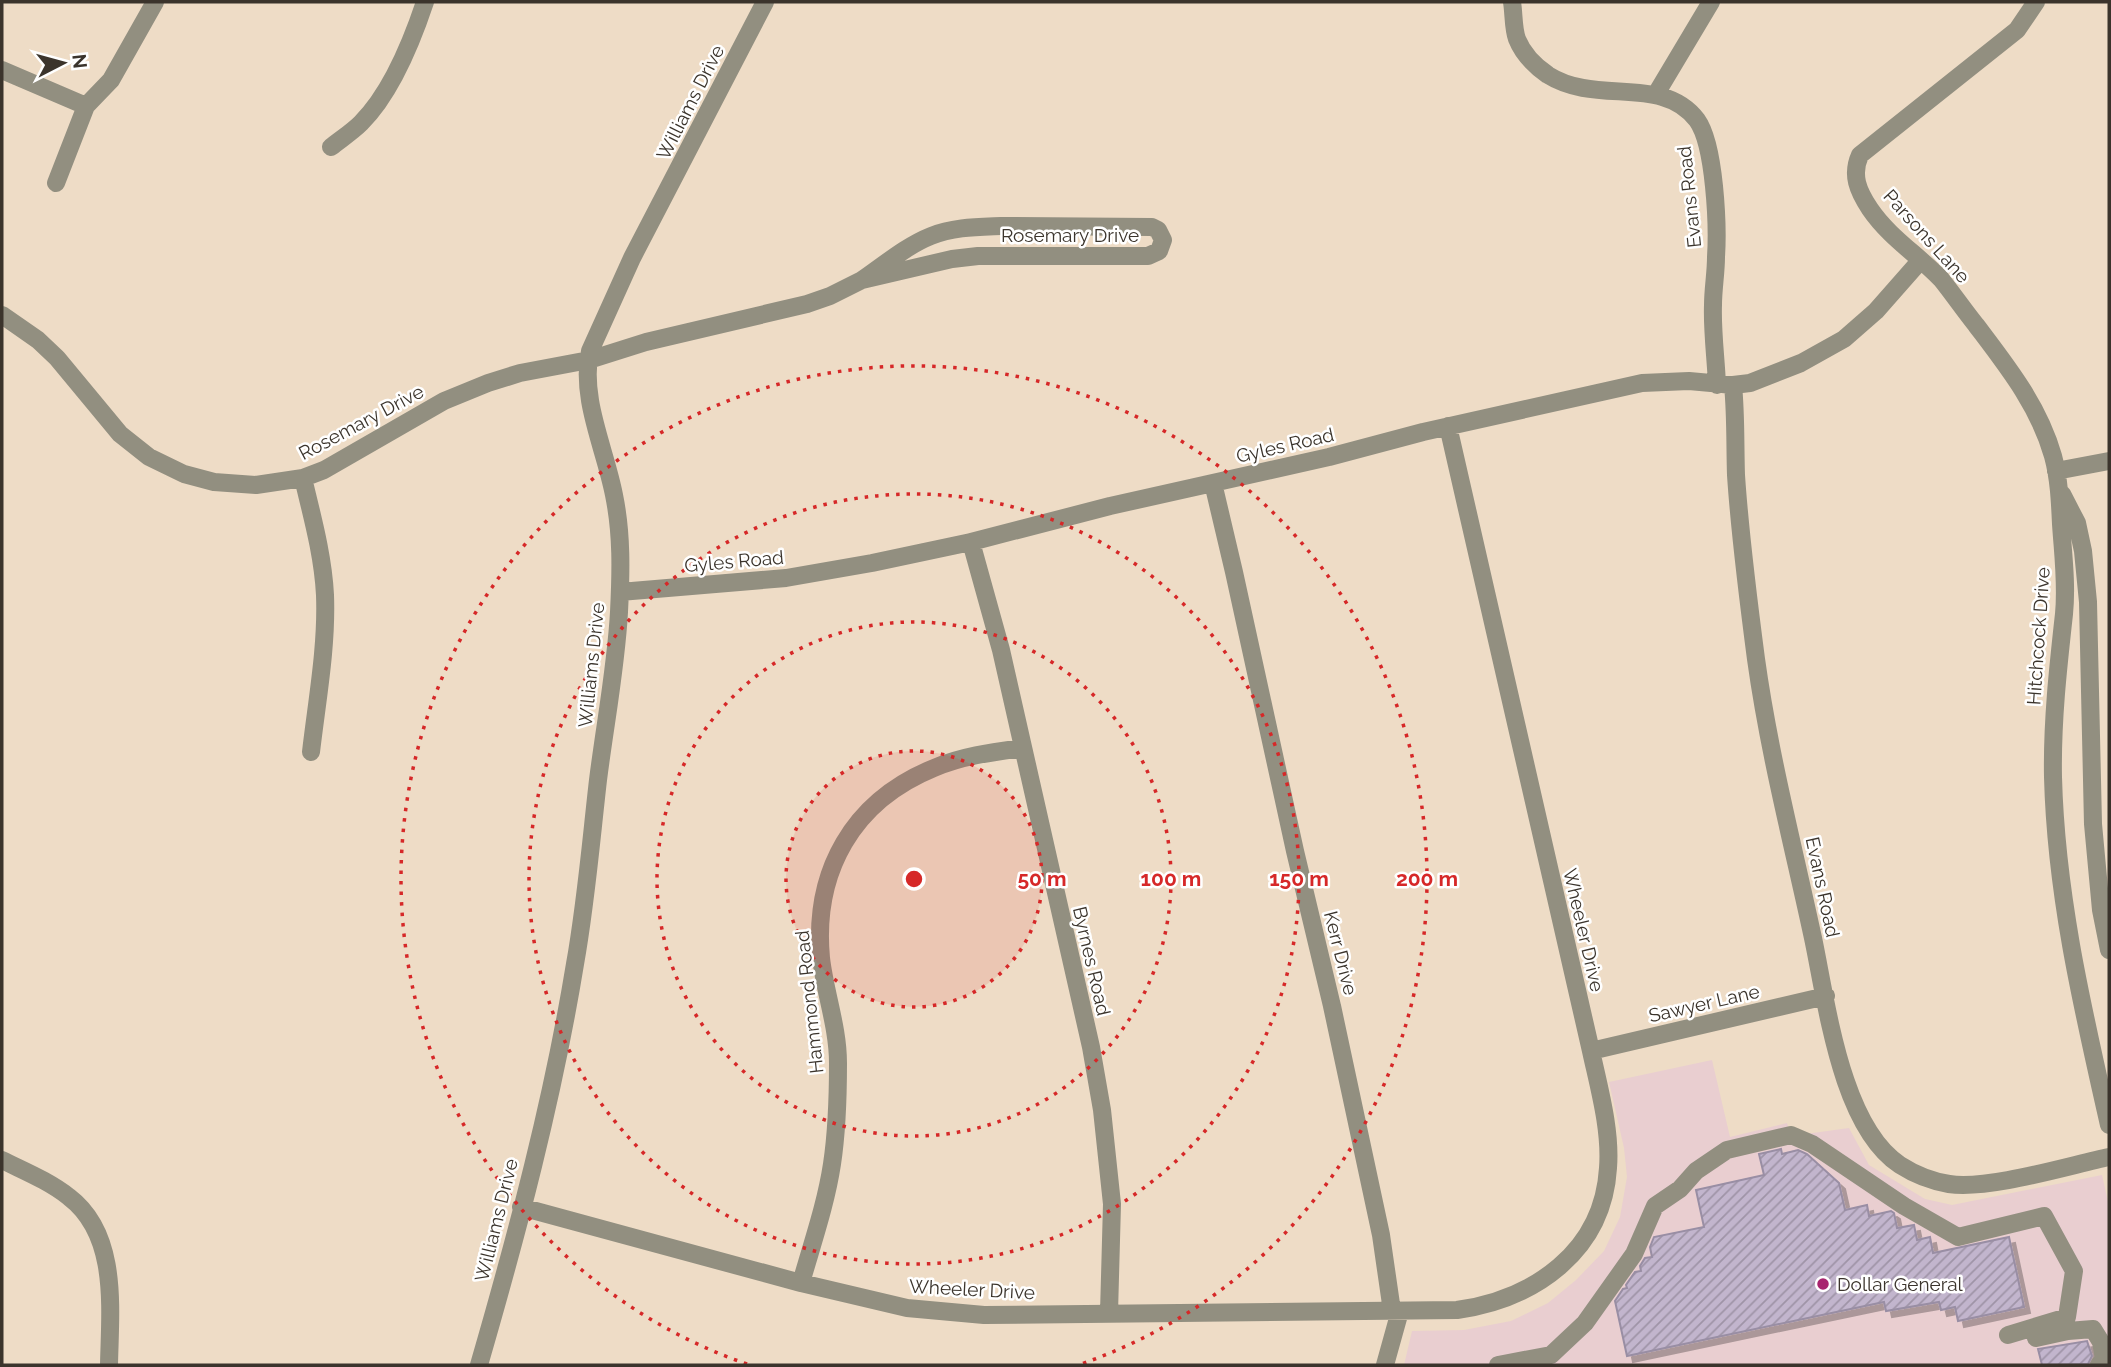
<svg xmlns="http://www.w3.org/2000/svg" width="2111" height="1367" font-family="Raleway,sans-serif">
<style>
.commercial{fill:#e9ced0}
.building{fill:url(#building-hatch);stroke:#998ea4;stroke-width:2;filter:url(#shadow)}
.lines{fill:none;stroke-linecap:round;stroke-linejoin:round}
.minor{stroke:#928f80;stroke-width:18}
.ring{fill:none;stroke:#d62828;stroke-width:3.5;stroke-dasharray:3.5 7}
.poi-dot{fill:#a8246e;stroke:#fff;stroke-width:2.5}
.labels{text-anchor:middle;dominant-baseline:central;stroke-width:5;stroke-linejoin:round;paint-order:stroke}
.street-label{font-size:19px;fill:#3b342c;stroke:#fff}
.poi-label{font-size:19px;fill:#3b342c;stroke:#fff;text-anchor:start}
.centre{fill:#d62828;stroke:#fff;stroke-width:3.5}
.ring-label{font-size:21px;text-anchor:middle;font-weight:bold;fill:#d62828;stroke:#fff;stroke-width:5;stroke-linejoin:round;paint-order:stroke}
</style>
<defs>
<pattern id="building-hatch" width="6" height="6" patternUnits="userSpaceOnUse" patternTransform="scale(1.75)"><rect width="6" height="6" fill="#c2b5cd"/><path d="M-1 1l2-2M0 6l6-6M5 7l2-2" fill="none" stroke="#9f94a7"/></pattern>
<filter id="shadow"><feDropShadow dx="6" dy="6" stdDeviation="0" flood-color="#0004"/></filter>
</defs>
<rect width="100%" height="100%" fill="#eedcc6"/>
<path class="commercial" d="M1712,1060L1730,1137L1787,1123L1791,1136L1849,1128L1869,1165L1925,1199L1952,1205L2102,1175L2109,1206V1365H1404L1412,1331L1464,1330L1511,1321L1548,1303L1576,1280L1604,1251L1620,1217L1627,1177L1624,1148L1609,1082Z"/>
<path class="building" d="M1781,1149L1782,1154L1798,1150L1807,1154L1839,1183L1845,1210L1867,1205L1869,1216L1891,1211L1894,1213L1897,1228L1914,1225L1917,1240L1930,1237L1933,1253L2009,1237L2024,1307L1958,1321L1955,1307L1941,1310L1939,1302L1886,1311L1884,1302L1627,1356L1615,1301L1623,1289L1627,1288L1626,1285L1635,1272L1641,1271L1640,1266L1645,1258L1652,1257L1650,1247L1654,1237L1704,1227L1696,1190L1764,1175L1759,1154Z
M2087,1341L2092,1356L2088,1364L2042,1365L2038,1349Z"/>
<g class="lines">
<path class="minor" d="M1512,2C1514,14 1513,28 1517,39C1523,54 1535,66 1548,75C1597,106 1662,74 1697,120C1715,145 1718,226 1716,257C1716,273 1713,289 1713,305C1712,331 1716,359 1717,385
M2036,2L2017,30L1860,155C1851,175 1858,191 1870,209C1889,237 1918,255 1941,279C1953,294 1964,310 1976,325C2007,366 2039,406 2053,456C2059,478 2060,502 2061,524C2063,554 2067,584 2064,614C2058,668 2052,722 2053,777C2056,896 2083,1010 2109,1125
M2,70L86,106
M1656,94L1711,2
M331,147C341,139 352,132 361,123C391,93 412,41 425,2
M56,183L86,106L111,80L155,2
M1001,226L1152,227L1158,230L1163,240L1159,251L1148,256H978L952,259L862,280C884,265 906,246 931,236C953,227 977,227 1001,226Z
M2,315L38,340L57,358L120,434L149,457L184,474L214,482L256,485L303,478L324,470L444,401L488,383L520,373L589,360L646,342L807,304L830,296L862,280
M1733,385C1736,415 1735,445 1736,475C1740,536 1748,598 1756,659C1769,753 1793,845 1813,938C1827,1004 1841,1126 1900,1165C1914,1174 1931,1181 1949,1184C1989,1190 2067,1166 2109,1157
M2056,471L2109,461
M303,478C312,516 323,555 325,595C327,647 317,700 311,752
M1213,483L1234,572L1295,851L1332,1006L1381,1235L1392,1311
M2062,494L2077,523L2083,551L2088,602L2093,824L2101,910L2109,950
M971,542L1001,650L1091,1047L1102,1110L1112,1204L1109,1313
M620,592L786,578L872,563L971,542L1110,506L1329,457L1423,432L1642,383L1689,381L1733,385L1750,383L1801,363L1844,339L1876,311L1920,261
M1591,1051L1826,996
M2,1160C24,1171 49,1181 69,1197C119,1235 110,1310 109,1365
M521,1207L801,1283L907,1308L984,1315L1457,1310C1534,1299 1603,1252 1608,1168C1611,1130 1599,1088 1591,1051L1448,426
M801,1283C812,1244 826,1204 832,1164C837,1131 838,1097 838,1063C838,1027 825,993 821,958C813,871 853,801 934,768C962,756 993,752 1022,748
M2036,1338L2068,1331L2093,1329L2101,1342L2104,1359L2099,1365
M479,1365C517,1234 553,1099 575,964C586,903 591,841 598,780C605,724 616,668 619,612C621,572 622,534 614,495C605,448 580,399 590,351L632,258L765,2
M1385,1365L1400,1311
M1498,1365L1551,1355L1585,1323L1634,1254L1655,1206L1680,1189L1696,1171L1727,1150L1791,1135L1812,1144L1904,1206L1958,1237L2044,1216L2074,1271L2067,1317L2008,1335"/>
</g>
<circle cx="914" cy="879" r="128" fill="#d62828" fill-opacity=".12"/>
<g class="ring">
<circle cx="914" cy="879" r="128"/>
<circle cx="914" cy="879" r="257"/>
<circle cx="914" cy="879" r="385"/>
<path d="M747 1364A513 513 0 1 1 1081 1364"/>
</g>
<circle class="poi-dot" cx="1823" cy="1284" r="7"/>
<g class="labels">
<g class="street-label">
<text transform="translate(690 102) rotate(-63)">Williams Drive</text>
<text transform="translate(1689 197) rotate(-96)">Evans Road</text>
<text x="1070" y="235">Rosemary Drive</text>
<text transform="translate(1927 236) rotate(48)">Parsons Lane</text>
<text transform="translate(361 422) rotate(-28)">Rosemary Drive</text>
<text transform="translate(1285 445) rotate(-13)">Gyles Road</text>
<text transform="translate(734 561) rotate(-5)">Gyles Road</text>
<text transform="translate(2038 636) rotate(-86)">Hitchcock Drive</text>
<text transform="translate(591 665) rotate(-84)">Williams Drive</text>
<text transform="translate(1823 887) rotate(78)">Evans Road</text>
<text transform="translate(1584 930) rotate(77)">Wheeler Drive</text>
<text transform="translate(1341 953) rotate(76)">Kerr Drive</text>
<text transform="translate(1092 961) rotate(77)">Byrnes Road</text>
<text transform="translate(809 1002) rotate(-96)">Hammond Road</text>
<text transform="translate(1704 1003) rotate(-13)">Sawyer Lane</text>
<text transform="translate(496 1220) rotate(-76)">Williams Drive</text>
<text transform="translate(972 1289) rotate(3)">Wheeler Drive</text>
</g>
<g class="poi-label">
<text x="1837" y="1284">Dollar General</text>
</g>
</g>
<circle cx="914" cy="879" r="10" class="centre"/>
<g class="ring-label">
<text x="1042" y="886">50 m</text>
<text x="1171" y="886">100 m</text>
<text x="1299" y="886">150 m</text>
<text x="1427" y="886">200 m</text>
</g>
<rect width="2111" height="1367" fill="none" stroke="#3b342c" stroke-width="7"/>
<g transform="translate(63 63) rotate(84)" stroke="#ffffff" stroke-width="5" paint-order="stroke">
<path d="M0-5L12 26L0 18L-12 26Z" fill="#3b342c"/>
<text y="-10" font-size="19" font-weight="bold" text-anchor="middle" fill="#3b342c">N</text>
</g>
</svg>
